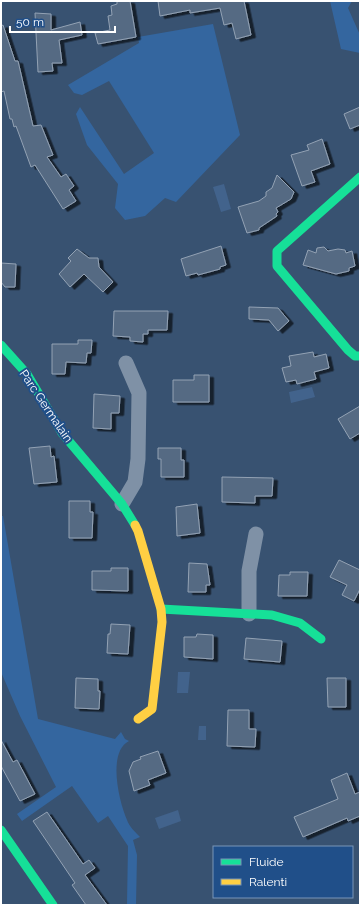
<svg xmlns="http://www.w3.org/2000/svg" width="361" height="906" font-family="Raleway,sans-serif">
<style>
.green{fill:#34669f}
.water{fill:#42638c}
.building{fill:#556a83;stroke:#93a2b4;filter:url(#shadow)}
.lines{fill:none;stroke-linecap:round;stroke-linejoin:round}
.street{stroke:#7f91a6;stroke-width:15}
.fast{stroke:#16e098;stroke-width:9}
.slow{stroke:#ffcf43;stroke-width:9}
.labels{text-anchor:middle;dominant-baseline:central;stroke-width:4;stroke-linejoin:round;paint-order:stroke}
.street-label{font-size:12px;fill:#fff;stroke:#204f89}
</style>
<defs>
<filter id="shadow"><feDropShadow dx="4.5" dy="2.5" stdDeviation="0" flood-color="#0009"/></filter>
</defs>
<rect width="100%" height="100%" fill="#385271"/>
<path class="green" d="M330,1H352L348,8L360,35V53L341,49Z
M213,24L240,135L176,202L165,198L145,216L125,220L115,208L118,184L87,145L76,114L80,107L124,174L154,153L109,81L82,95L74,93L68,85L139,43L138,37Z
M1,516H3L38,719L115,739L121,732L125,739L129,741C107,752 119,802 127,820C129,826 135,832 140,837L133,840L137,855L136,905H126L127,904L128,846L108,816L98,823L72,786L22,821L17,814L56,787L20,716L1,672Z"/>
<path class="water" d="M224,184L231,209L221,212L213,187Z
M312,387L315,397L291,403L289,392Z
M178,672H190L188,693H177Z
M199,726H206V740H198Z
M178,810L181,821L159,829L155,818Z"/>
<path class="building" d="M117,1H130L136,37L98,44L95,33L110,30L108,16L112,15L111,6L117,4Z
M158,1H244L251,35L236,39L232,23L224,25L220,8L190,13V10L160,16Z
M35,13L51,14V30L80,22L82,35L59,40L62,63H52L53,71L38,72Z
M3,25L15,61H18L33,126L41,125L53,155L47,157L61,177L66,174L74,186L69,190L76,201L63,209L35,165L31,167L16,126L14,127L12,119H10L4,91L1,92V26Z
M360,107V125L350,129L344,114Z
M322,139L330,164L311,171L315,182L302,186L291,155L309,150L307,145Z
M277,175L294,192L291,199L276,208L278,212L276,214L277,216L259,228V230L247,233L238,207L259,201L266,196V192L272,188Z
M221,246L226,265L220,267V269L198,275L197,273L186,276L181,259Z
M324,247L328,251L338,249L345,250L346,253L352,251L355,266L349,268V271L336,274L303,265L308,250L316,253L317,248Z
M77,249L89,258H98L99,267L113,282L103,292L84,274L70,287L59,274L71,261L68,258Z
M1,263L16,264L15,287H5L1,282Z
M249,307L278,308L289,321L278,331L269,320L249,319Z
M114,311H168L167,330H148V334H143V342L130,341V337L113,336Z
M78,340H92L91,353H87L86,363L66,362L65,374H52V344H78Z
M313,352L314,357L326,354L329,368L314,372L316,379L297,384L296,380L286,382L282,368L291,366L289,356Z
M194,375H209V402H173V380H194Z
M94,394L120,396L119,413H111V429L93,428Z
M360,406V433L350,439L338,419Z
M50,446L51,457L54,456L57,482L34,484L29,448Z
M158,448H181V460H184V477H161V459H158Z
M222,477L273,478L272,496H255V503L222,502Z
M69,501H90V512H93L92,538H69Z
M197,504L200,533L177,536L176,507Z
M339,560L360,570V589L354,601L342,595L347,585L330,577Z
M189,563L207,564L210,585H206V592H188Z
M111,568H128V591L92,590V571H111Z
M290,572H308L307,596H278L279,575H290Z
M111,624L130,625L128,654L107,653L108,634H110Z
M197,634L213,635V659L184,657V637H196Z
M246,638L282,641L280,662L244,659Z
M76,678L98,679V691H100L99,709L75,708Z
M327,678H346V707H328Z
M228,710H249V729H256L255,747L227,746Z
M1,740L13,762L17,760L35,794L20,801L1,766Z
M158,751L166,773L148,780L150,785L134,791L129,771L133,762L141,759L140,757Z
M347,773L355,794L360,792V816L348,821L347,818L303,837L294,817L338,799L331,780Z
M47,812L83,864L89,860L95,868L85,875L107,905H86L72,885L75,883L33,821Z"/>
<g class="lines">
<path class="street" d="M122,504L135,482L138,459L139,393L126,363
M249,614V571L256,534"/>
<path class="fast" d="M360,177L277,251V266L348,350L355,356H360
M1,345L27,374L62,433L122,504L135,525
M161,609L272,615L300,623L321,639
M1,830L53,905"/>
<path class="slow" d="M135,525L138,531L161,609L162,622L152,709L138,719"/>
</g>
<g class="labels">
<g class="street-label">
<text transform="translate(46 406) rotate(56)">Parc Germalain</text>
</g>
</g>
<rect width="361" height="906" fill="none" stroke="#ffffff" stroke-width="4"/>
<rect x="213" y="846" width="140" height="52" fill="#204f89" stroke="#7995b8"/>
<rect x="221" y="859" width="20" height="6" fill="#16e098" stroke="#7995b8"/>
<text x="249" y="866" font-size="12" fill="#ffffff">Fluide</text>
<rect x="221" y="879" width="20" height="6" fill="#ffcf43" stroke="#7995b8"/>
<text x="249" y="886" font-size="12" fill="#ffffff">Ralenti</text>
<path d="M10 26v6h105v-6" fill="none" stroke="#ffffff" stroke-width="2"/>
<text x="16" y="26" font-size="12" fill="#ffffff" stroke="#204f89" stroke-width="3" paint-order="stroke">50 m</text>
</svg>
